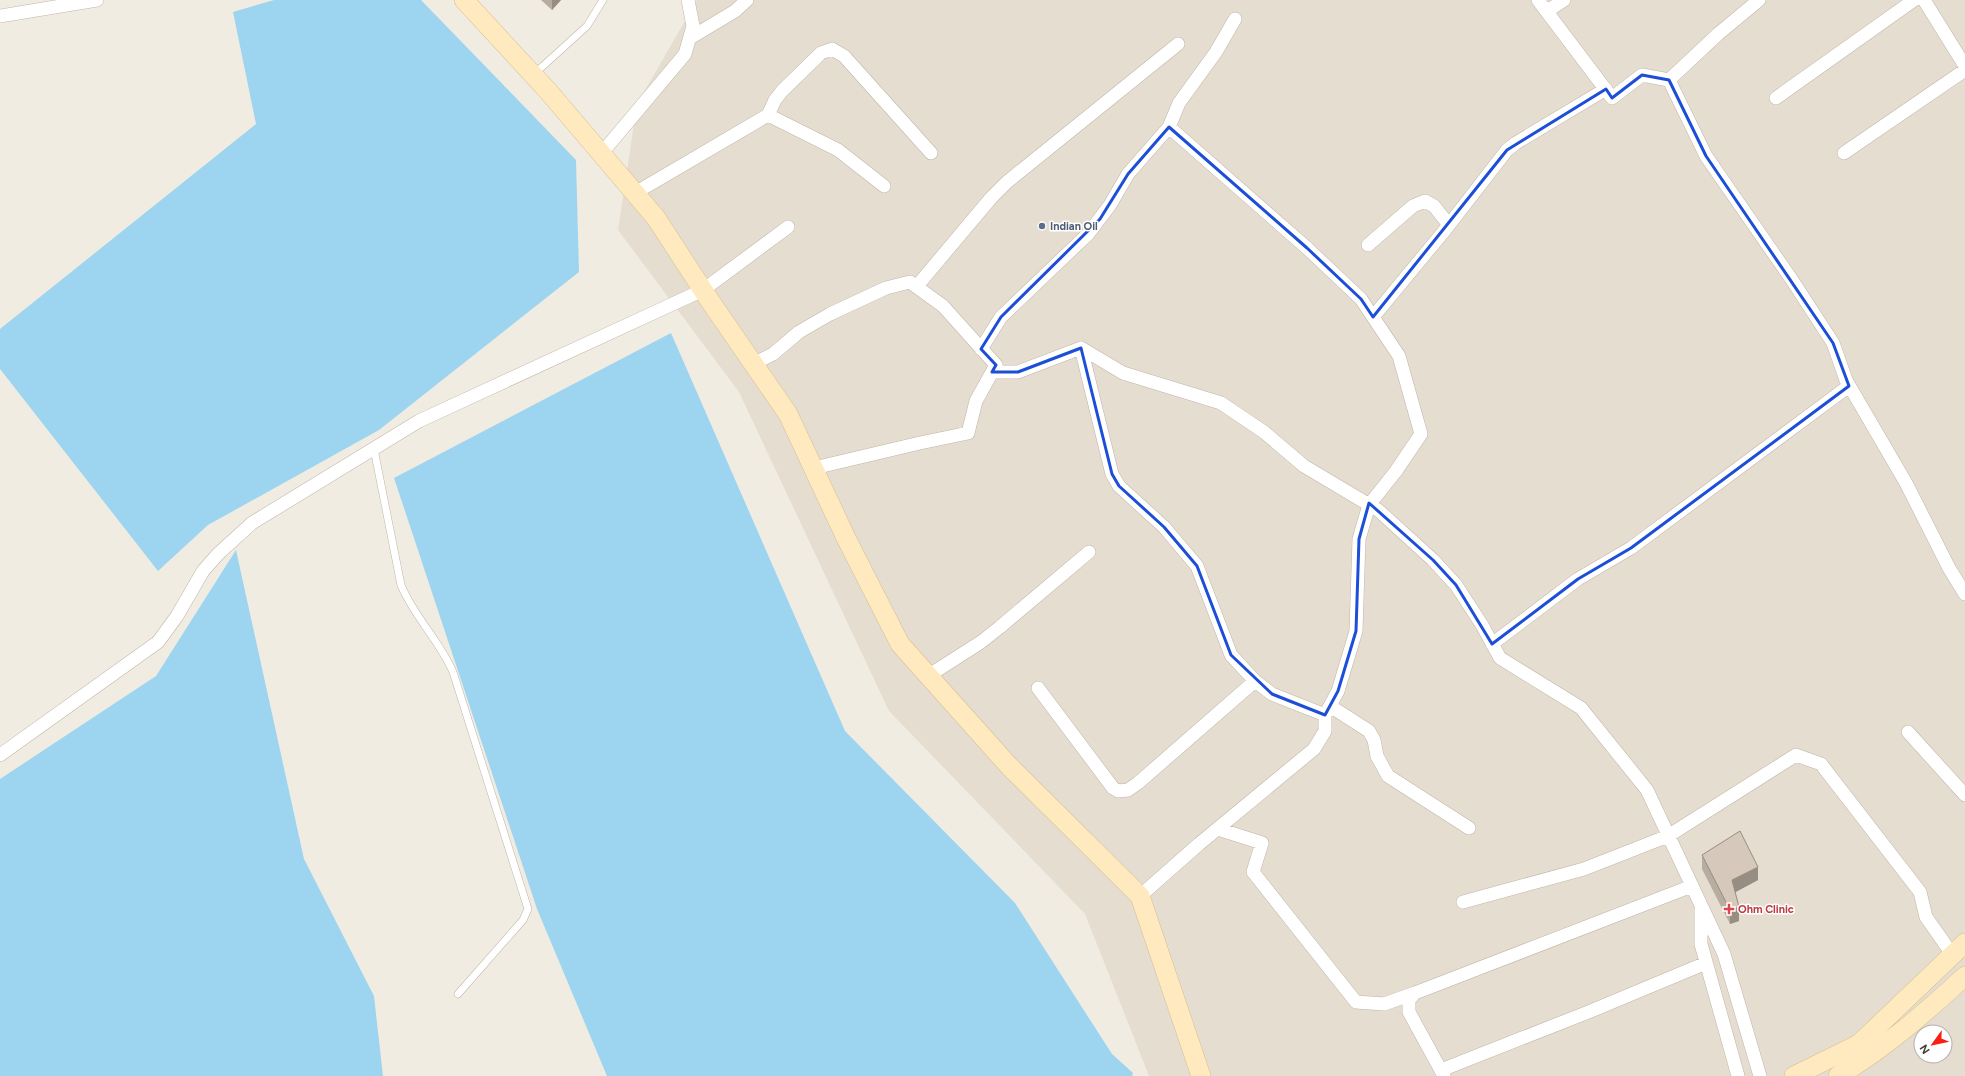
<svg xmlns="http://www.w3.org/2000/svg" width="1965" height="1076" font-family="Figtree,sans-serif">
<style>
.residential{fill:#e5ddd0;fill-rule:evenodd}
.water{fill:#9dd5f0}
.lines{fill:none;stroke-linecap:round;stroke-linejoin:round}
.lane-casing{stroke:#c0b5a8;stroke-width:8}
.street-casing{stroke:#c0b5a8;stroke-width:14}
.secondary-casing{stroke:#d5be93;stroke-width:20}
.lane{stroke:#fff;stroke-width:7}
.street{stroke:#fff;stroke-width:13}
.secondary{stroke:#ffeabf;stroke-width:19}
.wall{fill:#b8ada1}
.shaded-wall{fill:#968d83}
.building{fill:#d6c9bb;stroke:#968d83}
.marked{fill:none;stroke:#1d4ed8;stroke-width:3;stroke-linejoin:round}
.service-dot{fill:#5c6f8a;stroke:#fff;stroke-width:1.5}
.health-dot{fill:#e0444e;stroke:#fff;stroke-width:1.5}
.labels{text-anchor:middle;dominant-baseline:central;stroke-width:3;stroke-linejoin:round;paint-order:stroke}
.service-label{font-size:11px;font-weight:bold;fill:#4e5e75;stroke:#fff;text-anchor:start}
.health-label{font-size:11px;font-weight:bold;fill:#be3a42;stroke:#fff;text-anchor:start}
</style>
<rect width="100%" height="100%" fill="#f1ece2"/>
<path class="residential" d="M697,0H1965V1076H1149L1085,914L889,711L739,392L618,230L637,104ZM1921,1032H1945V1056H1921Z"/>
<path class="water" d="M274,0H421L576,160L579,272L379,430L208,525L158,571L0,369V329L256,124L233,12Z
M671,333L845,731L1015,903L1112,1054L1133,1073L1132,1076H607L537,909L394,478Z
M236,550L304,859L374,996L383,1076H0V779L156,676Z"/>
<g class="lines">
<defs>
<path id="lane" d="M533,75L587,26L603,0
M374,449L401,585C414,617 440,641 453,672L528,909L523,920L458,994"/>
<path id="street" d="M1538,0L1612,98L1642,75L1669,80
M1759,0L1718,34L1669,80L1706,156L1792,280L1833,343L1846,380L1906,483L1949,568L1965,594
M1924,0L1965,66
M1547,11L1564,0
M0,16L97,0
M690,38L735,11L747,0
M1776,98L1914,0
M768,115L775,100L782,91L821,53L832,49L844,56L931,153
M1844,153L1965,70
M601,154L685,54L693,26L688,0
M635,193L768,115L838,150L884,186
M1368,245L1413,206L1425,201L1434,206L1449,225
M917,286L991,198L1007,182L1178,44
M1373,317L1445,230L1507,150L1516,143L1606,89
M1081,348L1112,474L1119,486L1164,527L1197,566L1231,655L1255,681L1272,694L1325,715L1338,691L1356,631L1359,539L1369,505L1396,471L1421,434L1399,356L1361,299L1307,248L1169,127
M981,349L1001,317L1088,234L1110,205L1128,174L1169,127L1179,103L1216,52L1235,19
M753,364L773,354L799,332L830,314L886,288L910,282L943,306L996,365L976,401L968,433L920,443L814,468
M992,372H1018L1081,348L1123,373L1221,403L1264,432L1304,466L1378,510L1433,560L1456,585L1482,625L1500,658L1581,708L1647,790L1724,954L1760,1076
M1492,644L1578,579L1631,548L1849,386
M928,676L981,642L1000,627L1089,552
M1038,688L1113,788L1118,791L1128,790L1138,783L1255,681
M1330,706L1369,731L1374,740L1377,756L1388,776L1469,828
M1908,732L1965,795
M0,755L158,642L177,616L203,571L218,554L252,523L419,421L703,290L788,227
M1218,829L1262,843L1253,872L1356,1002L1384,1004L1415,993
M1140,896L1199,844L1314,749L1325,731V715
M1463,902L1584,869L1668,836L1796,755L1821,764L1920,892L1926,917L1952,954
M1701,910V944L1738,1076
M1441,1070L1586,1013L1706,963
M1444,1076L1409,1012V1000L1415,993L1692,886"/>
<path id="secondary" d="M464,0L548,91L656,218L710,301L788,414L846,538L900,644L1009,766L1140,896L1201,1076
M1794,1076L1859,1044L1965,943
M1838,1076C1885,1048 1925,1013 1965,976"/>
</defs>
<use href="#lane" class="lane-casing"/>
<use href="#street" class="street-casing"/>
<use href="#secondary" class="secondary-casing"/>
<use href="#lane" class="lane"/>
<use href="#street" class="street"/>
<use href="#secondary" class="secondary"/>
</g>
<path class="wall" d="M541,0H561L552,10Z
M1702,855L1758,880L1735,892L1739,921L1730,924L1702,869Z"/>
<path class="shaded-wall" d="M552,0H561L552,10Z
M1758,867V880L1732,894V880Z
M1739,907V921L1730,924V910Z"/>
<path class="building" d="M1740,831L1758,867L1732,880L1739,907L1730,910L1702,855Z"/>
<path class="marked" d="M1642,75L1669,80L1706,156L1833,343L1849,386L1631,548L1578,579L1492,644L1456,585L1433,560L1369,503L1359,539L1356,631L1338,691L1325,715L1272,694L1231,655L1197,566L1164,527L1119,486L1112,474L1081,348L1018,372H992L996,365L981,349L1001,317L1100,219L1128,174L1169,127L1307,248L1361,299L1373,317L1507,150L1606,89L1612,98Z"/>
<circle class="service-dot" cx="1042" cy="226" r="4"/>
<path class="health-dot" d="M1727 903h4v4h4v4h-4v4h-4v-4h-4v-4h4z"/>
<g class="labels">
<g class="service-label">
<text x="1050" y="226">Indian Oil</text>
</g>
<g class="health-label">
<text x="1738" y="909">Ohm Clinic</text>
</g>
</g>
<g transform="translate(1933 1044) rotate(237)"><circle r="19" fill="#ffffff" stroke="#b4b1ad"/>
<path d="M0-3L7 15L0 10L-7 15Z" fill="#fb1f10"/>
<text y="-6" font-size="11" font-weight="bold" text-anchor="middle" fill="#433b33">N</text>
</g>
</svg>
